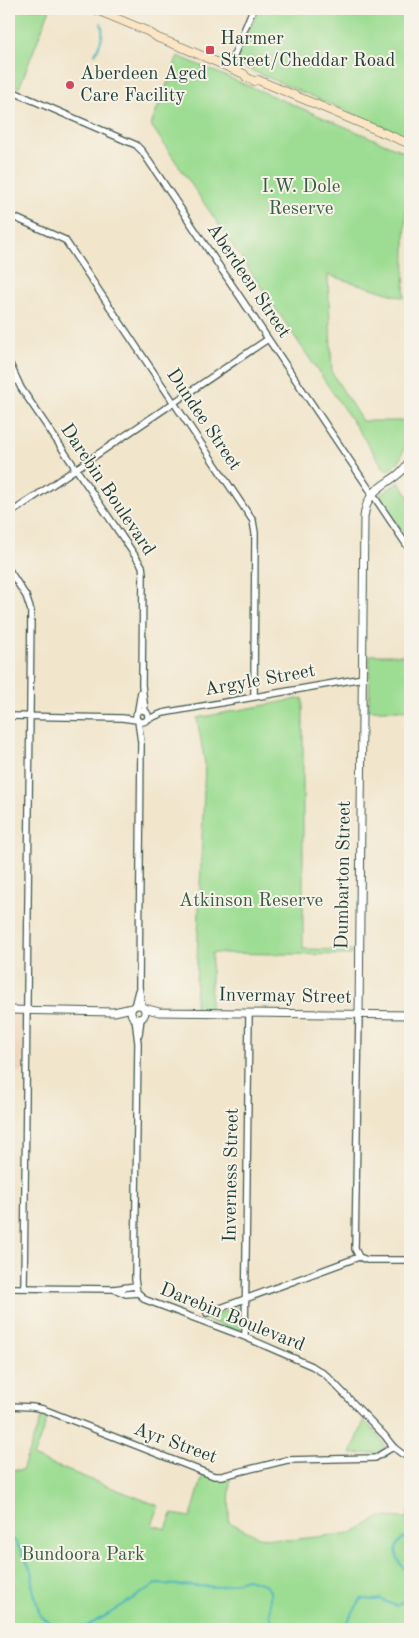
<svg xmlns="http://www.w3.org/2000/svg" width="419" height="1638" font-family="'Old Standard TT',serif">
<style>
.built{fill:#f0d5bc}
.green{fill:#9ddd93;stroke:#5e8d64}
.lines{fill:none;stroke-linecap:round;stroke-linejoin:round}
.stream{stroke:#46b4c1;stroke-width:2}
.minor-casing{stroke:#3e564b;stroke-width:8}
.tertiary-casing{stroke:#3e564b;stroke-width:9}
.secondary-casing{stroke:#3e564b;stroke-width:9}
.minor{stroke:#fff;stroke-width:5.5}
.tertiary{stroke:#fff;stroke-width:7}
.secondary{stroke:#fce5c4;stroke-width:8}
.poi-dot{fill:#d1495b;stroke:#f7f3e8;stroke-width:2}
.labels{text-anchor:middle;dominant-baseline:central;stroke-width:4;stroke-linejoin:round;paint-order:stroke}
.poi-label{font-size:19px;fill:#1f3d34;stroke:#f7f3e8;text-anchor:start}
.park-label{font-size:19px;fill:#385d47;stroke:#f7f3e8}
.street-label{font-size:19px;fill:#1f3d34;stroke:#f7f3e8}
</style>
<rect width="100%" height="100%" fill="#f7f3e8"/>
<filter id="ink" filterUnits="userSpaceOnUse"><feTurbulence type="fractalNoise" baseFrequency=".02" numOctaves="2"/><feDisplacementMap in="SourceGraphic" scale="10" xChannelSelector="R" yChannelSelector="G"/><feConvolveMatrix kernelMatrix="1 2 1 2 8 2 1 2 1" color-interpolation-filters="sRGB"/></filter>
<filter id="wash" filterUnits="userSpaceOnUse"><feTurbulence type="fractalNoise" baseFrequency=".0096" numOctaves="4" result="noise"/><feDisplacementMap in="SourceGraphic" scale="20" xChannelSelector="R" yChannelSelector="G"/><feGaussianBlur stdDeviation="1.12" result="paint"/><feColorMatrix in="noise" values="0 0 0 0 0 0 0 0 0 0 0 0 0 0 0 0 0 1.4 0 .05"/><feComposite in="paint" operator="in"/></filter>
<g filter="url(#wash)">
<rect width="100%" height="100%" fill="#f1e5cb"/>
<path class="built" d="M9,1014H24L23,1072H9Z"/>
<path class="green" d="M9,9H50L19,88L9,83Z
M259,9H410V138L234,63Z
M178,56L407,153L404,298L328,275L332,373L362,421H404C404,442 408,461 386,471L151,125Z
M399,482L410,499V543L378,496Z
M370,655H410V710H369Z
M303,698V949L352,950L351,955L212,953L210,1009L195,1008L205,764L197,718Z
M241,1306L240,1333L203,1318Z
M43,1413L49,1415L33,1457L159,1506L152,1525L166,1529L172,1514L191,1517L203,1475L217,1478L230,1476L229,1522L259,1537L289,1540L351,1533L381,1517L408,1518V1511H410V1629H9V1470H22Z
M364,1421C370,1427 397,1449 375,1453C368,1454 359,1453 351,1454Z"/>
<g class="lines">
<path class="stream" d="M95,54C100,44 105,34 101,23
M9,1536L16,1542L33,1574L32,1585L40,1615L57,1629
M410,1536C388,1541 396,1564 410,1574
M76,1629L87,1626L107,1615L156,1584L220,1587L247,1579L264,1584L270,1591V1615L274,1629
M343,1629L361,1599C368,1598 373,1602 380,1599L396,1606L410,1598"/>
</g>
</g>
<g filter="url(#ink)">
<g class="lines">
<defs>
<path id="minor" d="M229,67L253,9
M9,90L136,145L142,151L410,550
M9,215L65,240L253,521L255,533L254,697
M9,362L21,388L142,566L143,574L142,685L145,711
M9,514L268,339
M9,570L26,596L31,611L24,1288
M136 716a6 6 0 1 1 12 0a6 6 0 1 1-12 0Z
M138,710L141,692
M9,716L122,718L137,720
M148,719L163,713L363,678
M138,721L141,742L139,987L142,1006
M134,1007L138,991
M359,1015L355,1249L359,1257
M135,1018L138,1043L135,1279L137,1292L146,1300L245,1337L312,1366L326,1375L385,1436C392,1446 398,1453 410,1458
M139,1034L141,1018
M9,1288L114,1289L135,1286
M114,1289L126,1294L138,1293
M207,1313L359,1257L367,1260H410
M245,1337L249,1013
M9,1406L32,1407L43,1409L214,1476H222L287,1460L375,1458L393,1447"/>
<path id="tertiary" d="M131 1012a7 7 0 1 1 14 0a7 7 0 1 1-14 0Z
M144,1008L159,1012L410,1015
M9,1010L114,1012L132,1008
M359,1015L364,517C368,480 398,486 410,459"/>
<path id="secondary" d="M94,9L147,31L158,38L184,48L244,74L246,77L254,81L258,80L410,144"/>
</defs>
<use href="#minor" class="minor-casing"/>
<use href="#tertiary" class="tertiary-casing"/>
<use href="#secondary" class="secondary-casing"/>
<use href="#minor" class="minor"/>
<use href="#tertiary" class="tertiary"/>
<use href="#secondary" class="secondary"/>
</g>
</g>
<g class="poi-dot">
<rect x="205" y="45" width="10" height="10" rx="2.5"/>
<circle cx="70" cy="85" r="5"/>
</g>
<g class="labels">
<g class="poi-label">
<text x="220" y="39">Harmer<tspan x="220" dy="22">Street/Cheddar Road</tspan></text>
<text x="80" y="74">Aberdeen Aged<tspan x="80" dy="22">Care Facility</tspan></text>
</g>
<g class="park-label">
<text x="301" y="187">I.W. Dole<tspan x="301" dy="22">Reserve</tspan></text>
<text x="251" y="901">Atkinson Reserve</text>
<text x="83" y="1555">Bundoora Park</text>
</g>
<g class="street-label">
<text transform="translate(248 281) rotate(56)">Aberdeen Street</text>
<text transform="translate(203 420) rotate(56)">Dundee Street</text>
<text transform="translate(107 490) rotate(56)">Darebin Boulevard</text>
<text transform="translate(260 681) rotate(-10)">Argyle Street</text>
<text transform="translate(344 875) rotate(-89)">Dumbarton Street</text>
<text transform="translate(285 997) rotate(1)">Invermay Street</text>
<text transform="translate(232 1175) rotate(-89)">Inverness Street</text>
<text transform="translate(232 1318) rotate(22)">Darebin Boulevard</text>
<text transform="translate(175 1444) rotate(20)">Ayr Street</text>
</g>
</g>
<rect width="419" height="1638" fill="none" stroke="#f7f3e8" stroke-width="30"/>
</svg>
